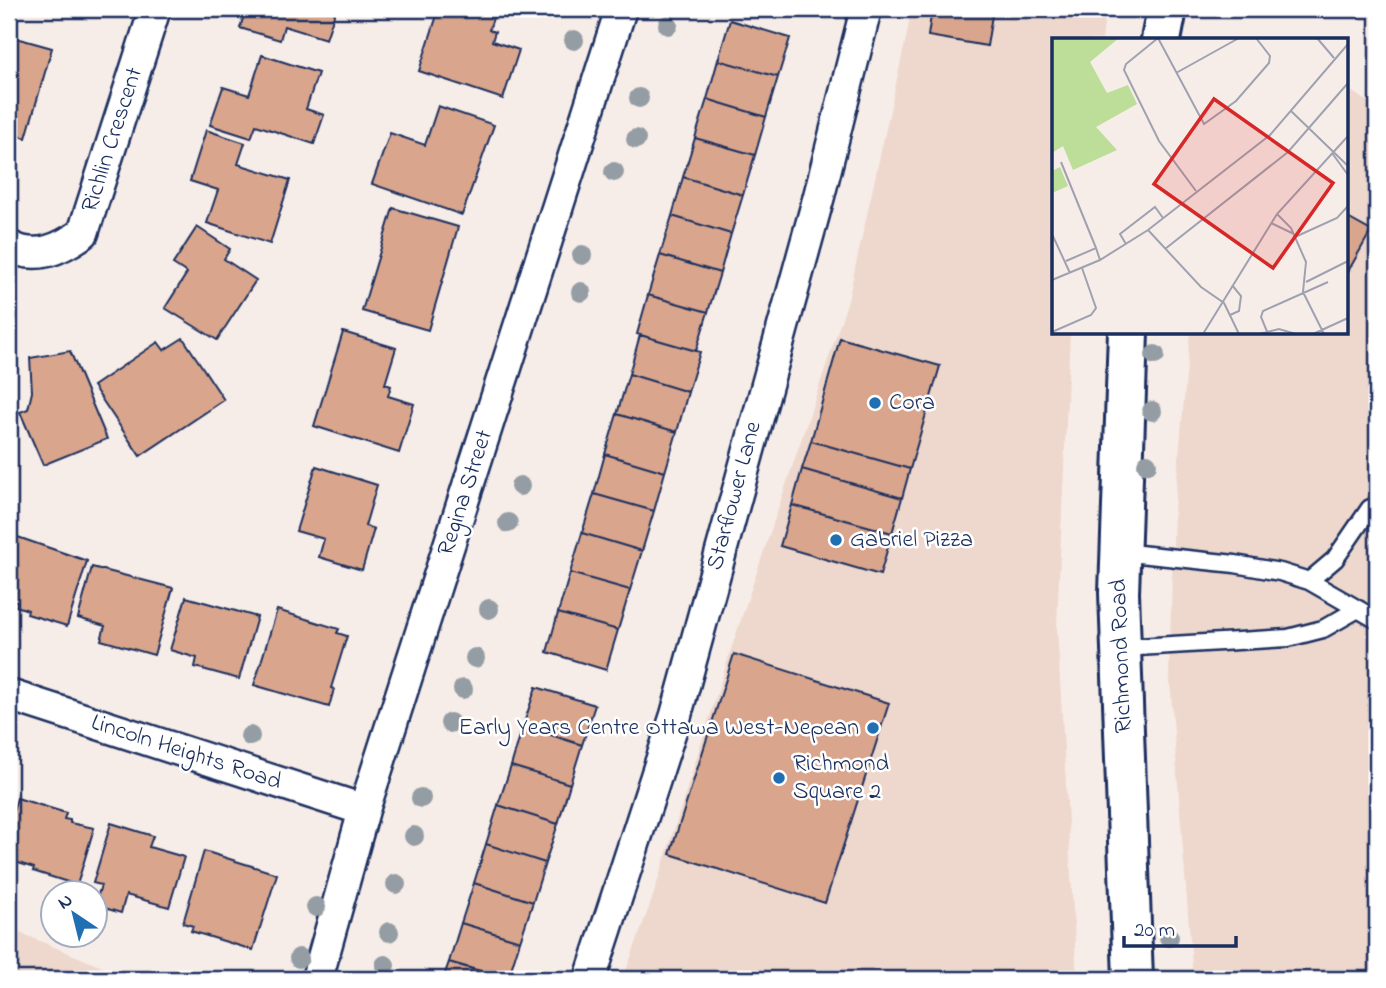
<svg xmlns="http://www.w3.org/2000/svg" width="1386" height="988" font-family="'Indie Flower',sans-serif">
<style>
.built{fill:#eed8cd}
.building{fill:#d9a68d;stroke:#1b2f5e;stroke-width:2}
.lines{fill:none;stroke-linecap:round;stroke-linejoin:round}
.lane-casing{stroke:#1b2f5e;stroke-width:21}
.street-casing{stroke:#1b2f5e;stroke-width:35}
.secondary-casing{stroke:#1b2f5e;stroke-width:44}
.lane{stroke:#fff;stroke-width:16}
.street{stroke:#fff;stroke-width:30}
.secondary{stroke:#fff;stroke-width:38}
.tree{fill:#949da4}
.poi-dot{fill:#1f6fb2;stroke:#fff;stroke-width:2.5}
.labels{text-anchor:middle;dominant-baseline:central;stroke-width:5;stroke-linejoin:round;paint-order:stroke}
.street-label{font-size:24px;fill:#1b2f5e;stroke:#fff}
.poi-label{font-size:24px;fill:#1b2f5e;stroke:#fff;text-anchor:start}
.inset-road{fill:none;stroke:#9fa1b1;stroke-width:2}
.view{fill:#d62828;fill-opacity:0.15;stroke:#d62828;stroke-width:3.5}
.inset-edge{fill:none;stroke:#1b2f5e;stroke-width:3.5}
</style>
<rect width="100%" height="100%" fill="#f7ede8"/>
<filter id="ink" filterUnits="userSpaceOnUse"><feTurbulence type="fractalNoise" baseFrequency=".0143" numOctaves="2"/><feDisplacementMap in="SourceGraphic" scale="14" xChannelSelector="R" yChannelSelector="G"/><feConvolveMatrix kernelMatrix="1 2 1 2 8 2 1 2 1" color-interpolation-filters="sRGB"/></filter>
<g filter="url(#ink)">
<path class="built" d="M910,9H1106L1102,40H1054V332L1070,333L1057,626L1077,979H623L652,899L732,646L848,300L908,29Z
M1346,88L1377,107V979H1193L1169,669L1174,509L1190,333L1346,332Z
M9,928L131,979H9Z"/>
<path class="building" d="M246,9H336L326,39L284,26L280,40L240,28Z
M439,9H496L489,30L495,32L492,41L519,50L503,99L419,71Z
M932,9H993L987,46L928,36Z
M730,20L790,38L778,77L718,60Z
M9,36L52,48L26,138L9,133Z
M262,55L318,73L306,109L324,115L314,144L256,125L251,138L210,125L223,87L249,95Z
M718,60L778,77L766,117L707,99Z
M707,99L766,117L755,155L695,138Z
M438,106L494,125L462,215L372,184L390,133L425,145Z
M206,130L245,143L238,164L290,180L270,244L207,223L218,190L190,181Z
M695,138L755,155L743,195L683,177Z
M683,177L743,195L731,234L672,216Z
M393,208L458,227L428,330L362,311Z
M672,216L731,234L720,273L660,255Z
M1346,217L1371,231L1346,275Z
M197,227L230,249L224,259L256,280L217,340L165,308L187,273L173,264Z
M660,255L720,273L708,312L648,295Z
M648,295L708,312L696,351L637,334Z
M343,332L396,348L385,384L391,386L388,396L414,404L399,453L314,426Z
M640,335L700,352L688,392L629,374Z
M183,338L224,400L140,456L93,386L158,342L164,350Z
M840,338L940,366L910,469L811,441Z
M70,351L107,439L43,465L20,412L28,409L32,392L30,358Z
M629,374L688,392L677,432L617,414Z
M617,414L677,432L665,472L605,454Z
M811,441L910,469L902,498L802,469Z
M605,454L665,472L654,511L594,494Z
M316,466L377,485L365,526L374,529L362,570L319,557L324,539L296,531Z
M802,469L902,498L892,533L792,505Z
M594,494L654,511L642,551L582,533Z
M792,505L892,533L880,575L780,546Z
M582,533L642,551L630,590L570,573Z
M9,534L87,561L67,626L27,614L28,610L16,606L17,602L9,600Z
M92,567L173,588L154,655L101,640L105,626L78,618Z
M570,573L630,590L618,630L558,613Z
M186,597L257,617L239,679L195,667L197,658L170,650Z
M277,610L339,629L337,633L347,636L331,688L334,689L329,707L254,685Z
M558,613L618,630L606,670L547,652Z
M734,654L889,703L825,903L670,854Z
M536,687L595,705L582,745L523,726Z
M523,726L582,745L570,784L511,766Z
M511,766L570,784L558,824L498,805Z
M17,798L66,813L64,819L70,820V823L94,828L77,885L33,871L34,868L9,860V827Z
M498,805L558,824L545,863L486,844Z
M111,823L153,836L149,847L184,857L169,907L126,895L121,913L95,905L101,885L93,883Z
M486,844L545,863L533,902L474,883Z
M204,851L277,874L253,950L191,931L193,926L183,923Z
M474,883L533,902L520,941L461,923Z
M461,923L520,941L508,979L449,962Z
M449,962L504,979H443Z"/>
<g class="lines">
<defs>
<path id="lane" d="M1120,552L1235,564L1280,572L1309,581L1377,620
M1309,581L1335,559L1370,508
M1121,648L1288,638L1323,629L1358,609"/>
<path id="street" d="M9,246C36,261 60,249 83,233L155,9
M9,695L364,810
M317,979L364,810L621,9
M590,979L676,715L819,196L866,9"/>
<path id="secondary" d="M1161,40L1167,9
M1128,332L1119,593L1133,979"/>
</defs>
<use href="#lane" class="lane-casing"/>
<use href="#street" class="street-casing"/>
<use href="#secondary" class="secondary-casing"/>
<use href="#lane" class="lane"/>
<use href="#street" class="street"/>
<use href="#secondary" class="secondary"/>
</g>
<g class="tree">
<circle cx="668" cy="25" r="10"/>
<circle cx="574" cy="40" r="10"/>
<circle cx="639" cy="98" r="10"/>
<circle cx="636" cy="139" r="10"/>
<circle cx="614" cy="172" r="10"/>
<circle cx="582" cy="255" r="10"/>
<circle cx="581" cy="292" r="10"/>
<circle cx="1155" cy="355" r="10"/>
<circle cx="1152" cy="411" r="10"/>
<circle cx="1147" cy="464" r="10"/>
<circle cx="520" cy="486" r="10"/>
<circle cx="508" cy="523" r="10"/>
<circle cx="489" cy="609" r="10"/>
<circle cx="475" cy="658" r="10"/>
<circle cx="463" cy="689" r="10"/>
<circle cx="450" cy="723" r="10"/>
<circle cx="250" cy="736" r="10"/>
<circle cx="421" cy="798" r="10"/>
<circle cx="414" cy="836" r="10"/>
<circle cx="396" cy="884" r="10"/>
<circle cx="316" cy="907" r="10"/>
<circle cx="389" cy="932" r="10"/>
<circle cx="1169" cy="937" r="10"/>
<circle cx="299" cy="958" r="10"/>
<circle cx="385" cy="965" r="10"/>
</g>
</g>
<g class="poi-dot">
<circle cx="875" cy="403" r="7"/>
<circle cx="836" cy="540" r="7"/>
<circle cx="873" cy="728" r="7"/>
<circle cx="779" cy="778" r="7"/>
</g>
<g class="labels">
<g class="street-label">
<text transform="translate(113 140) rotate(-72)">Richlin Crescent</text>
<text transform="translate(466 493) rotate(-72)">Regina Street</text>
<text transform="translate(735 496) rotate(-75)">Starflower Lane</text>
<text transform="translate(1122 656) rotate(-92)">Richmond Road</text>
<text transform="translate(186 753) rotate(18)">Lincoln Heights Road</text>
</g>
<g class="poi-label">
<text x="889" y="403">Cora</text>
<text x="850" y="540">Gabriel Pizza</text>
<text x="859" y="728" text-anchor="end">Early Years Centre Ottawa West-Nepean</text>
<text x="793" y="764">Richmond<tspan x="793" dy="28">Square 2</tspan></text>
</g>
</g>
<g transform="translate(1052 38)">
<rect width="296" height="296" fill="#f7ede8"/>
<path d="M0,0H67L38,24L55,55L76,47L85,66L44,89L65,112L21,132L11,108L0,115ZM8,129L16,148L0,155V133Z" fill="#bcde98"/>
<path class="inset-road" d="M106,0L152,86L184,63L217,25L218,18L204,0M106,0L74,26L72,32L107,103L144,153M265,0L282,20M124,35L187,0M239,73L296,128M280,115L296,137M9,124L44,210M225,176L239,190L254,224L251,254L272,296M219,185L242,196M96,192L149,249L172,265L187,296M0,196L18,235M243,199L285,180L296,168M74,206L68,196L103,169L111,180M113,211L236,114L296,45M14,223L44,210L48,222M0,242L48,222L96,192L218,97L296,6M254,244L296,223M178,277L187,273L189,258L180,247M0,294L39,277L44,270L30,230M151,296L225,176L296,98M207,296L227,291L244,296M216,296L209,279L211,273L276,244M261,296L296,280"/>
<path class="view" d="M162,61L281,145L221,230L102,146Z"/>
<rect width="296" height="296" class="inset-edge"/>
</g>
<rect width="1386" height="988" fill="none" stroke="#fff" stroke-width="35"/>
<rect x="18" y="18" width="1351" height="953" fill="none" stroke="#1b2f5e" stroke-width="2.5" filter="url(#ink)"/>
<g transform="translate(74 914) rotate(325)"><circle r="33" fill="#ffffff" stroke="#a4acbf" stroke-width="2"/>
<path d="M0-5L12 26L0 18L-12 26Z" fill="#1f6fb2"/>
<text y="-10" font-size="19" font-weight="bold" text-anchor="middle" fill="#1b2f5e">N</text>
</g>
<path d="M1124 936v10h112v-10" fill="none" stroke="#1b2f5e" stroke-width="3.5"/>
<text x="1134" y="936" font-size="21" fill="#1b2f5e" stroke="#ffffff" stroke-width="5" paint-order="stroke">20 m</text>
</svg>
